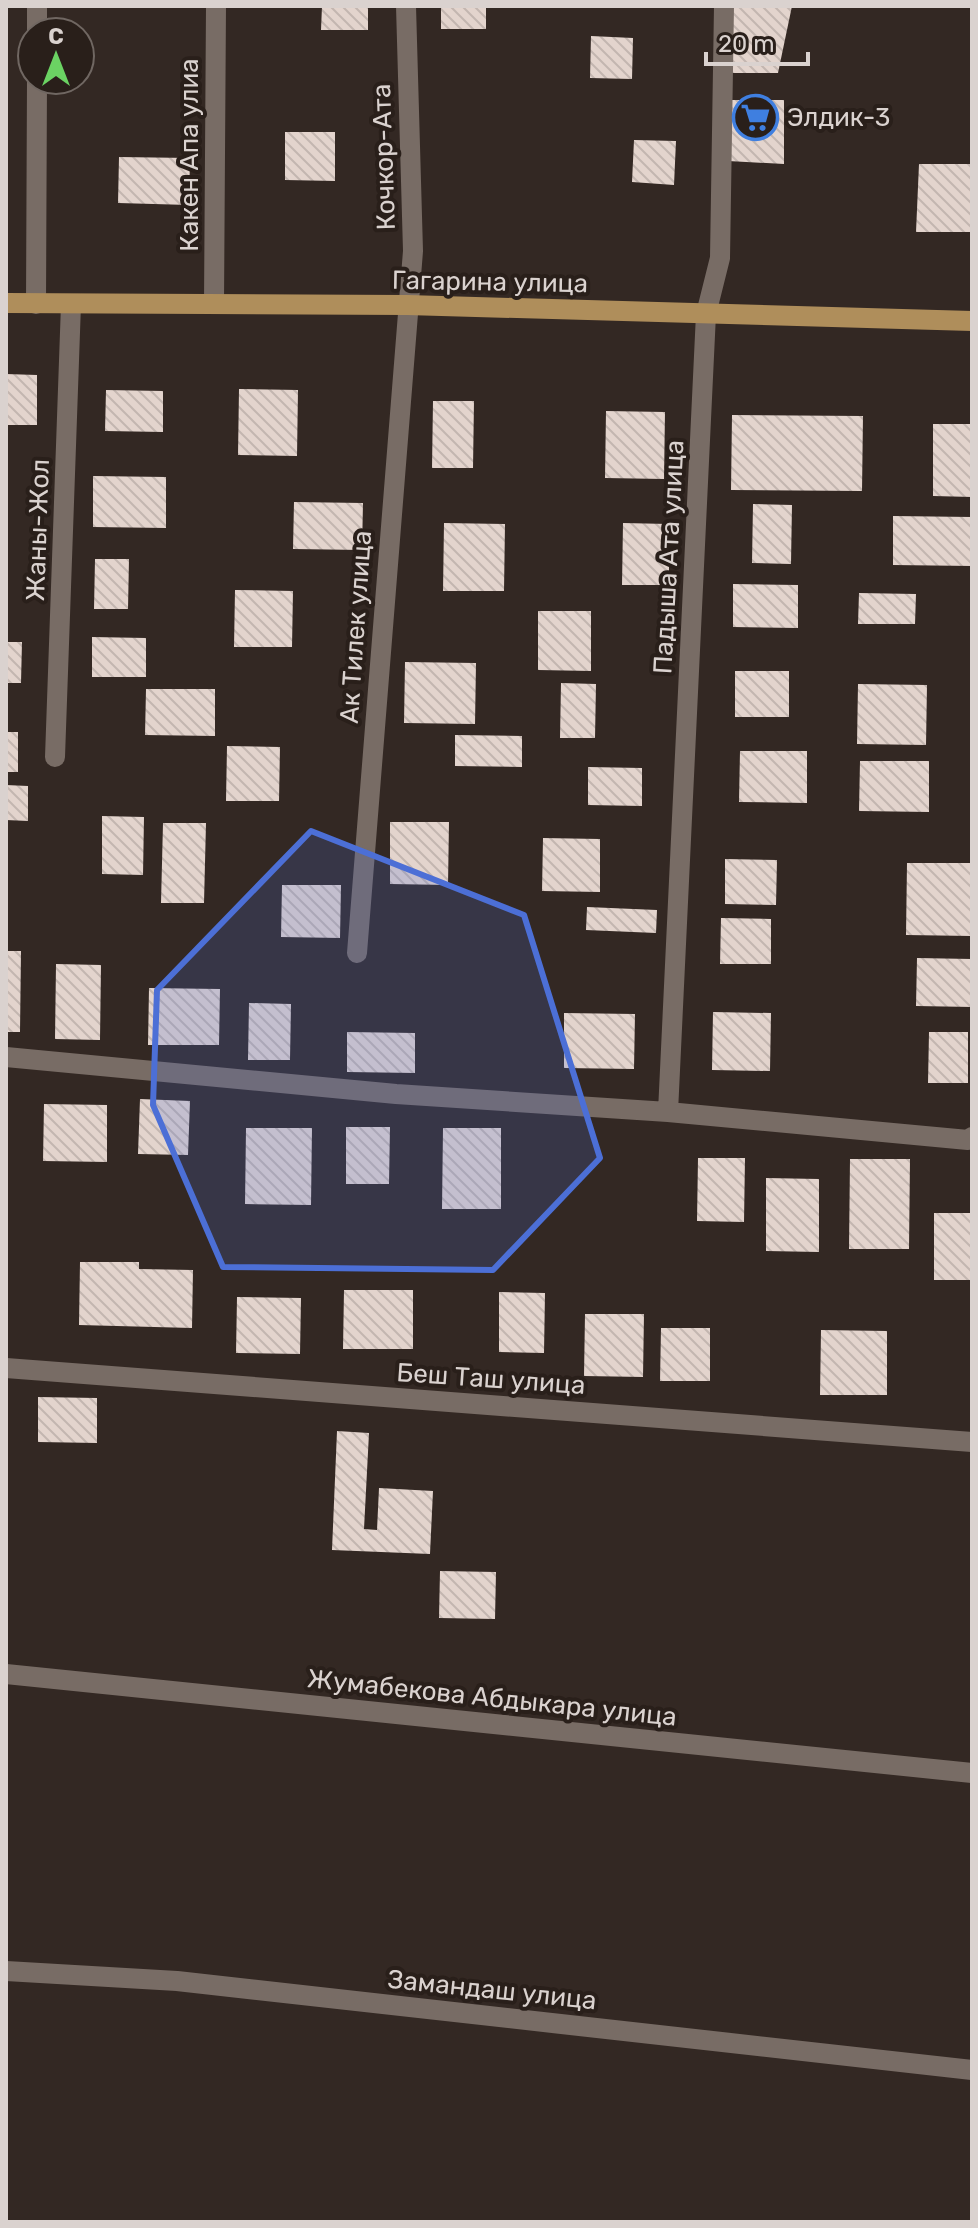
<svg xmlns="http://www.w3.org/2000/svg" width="978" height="2228" font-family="Rubik,sans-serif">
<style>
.building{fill:url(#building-back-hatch)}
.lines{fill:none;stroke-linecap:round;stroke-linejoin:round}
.minor{stroke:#786c65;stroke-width:20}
.major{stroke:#af8e5b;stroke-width:20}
.marked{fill:#4c6fd6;fill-opacity:0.2;stroke:#4c6fd6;stroke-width:6;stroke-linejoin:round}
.labels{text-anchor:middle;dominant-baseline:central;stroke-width:8;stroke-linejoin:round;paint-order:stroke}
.poi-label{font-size:26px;fill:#dad2cf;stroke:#291f1a;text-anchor:start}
.street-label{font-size:26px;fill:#dad2cf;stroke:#291f1a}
</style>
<defs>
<pattern id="building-back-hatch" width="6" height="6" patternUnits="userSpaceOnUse" patternTransform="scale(2)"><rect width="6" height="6" fill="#e3d4cd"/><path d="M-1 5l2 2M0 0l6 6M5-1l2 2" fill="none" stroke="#c3b6b0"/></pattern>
</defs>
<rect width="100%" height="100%" fill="#332823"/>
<path class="building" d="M322,6H368V30H321Z
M441,6H486V29H441Z
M731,6H792L778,73H731Z
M591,36L633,38L632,79L590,78Z
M728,100H784V164L728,161Z
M285,132H335V181L285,180Z
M634,140L676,141L674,185L632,182Z
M119,157L190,158L189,205L118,203Z
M919,164H972V232H916Z
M6,374L37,375V425H6Z
M239,389L298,390L297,456L238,455Z
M106,390L163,391V432L105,431Z
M433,401H474L473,468H432Z
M606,411L665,412L664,479L605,478Z
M732,415L863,416L862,491L731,490Z
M933,424H972V497L933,496Z
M93,476L166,477V528L93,527Z
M294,502L363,503L362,550L293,549Z
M753,504L792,505L791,564L752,563Z
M893,516L972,517V566L893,565Z
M444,523L505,524L504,591H443Z
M623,523L669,524V585H622Z
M95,559H129L128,609H94Z
M733,584L798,585V628L733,627Z
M235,590L293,591L292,647H234Z
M859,593L916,594L915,624H858Z
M538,611H591V671L538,670Z
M92,637L146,638V677H92Z
M6,642H22L21,683H6Z
M405,662L476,663L475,724L404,723Z
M735,671H789V717H735Z
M561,683L596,684L595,738H560Z
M858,684L927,685L926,745L857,744Z
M146,689H215V736L145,735Z
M6,732H18V772H6Z
M455,735L522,736V767L455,766Z
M227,746L280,747L279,801H226Z
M740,751H807V803L739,802Z
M860,761H929V812L859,811Z
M588,767L642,768V806L588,805Z
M6,785L28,786V821L6,820Z
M102,816L144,817L143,875L102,874Z
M390,822H449L448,885L390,884Z
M163,823H206L204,903H161Z
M543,838L600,839V892L542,891Z
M725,859L777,860L776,905L725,904Z
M907,863H972L971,936L906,935Z
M282,885H341L340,938L281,937Z
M587,907L657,910L656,933L586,930Z
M721,918L771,919V964H720Z
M6,951H21L20,1032H6Z
M917,958L972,959V1007L916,1006Z
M56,964L101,965L100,1040L55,1039Z
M149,988L220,989L219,1045H148Z
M249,1003L291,1004L290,1060H248Z
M713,1012L771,1013L770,1071L712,1070Z
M564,1013L635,1014L634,1069L564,1068Z
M347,1032L415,1033V1073L347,1072Z
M929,1032H968V1083H928Z
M140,1099L190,1101L188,1155L138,1154Z
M44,1104L107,1105V1162L43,1161Z
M346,1127H390L389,1184H346Z
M246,1128H312L311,1205L245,1204Z
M443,1128H501V1209H442Z
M698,1158H745L744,1222L697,1221Z
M850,1159H910L909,1249H849Z
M766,1178L819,1179V1252L766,1251Z
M934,1213H972V1280H934Z
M80,1262H139V1269L193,1270L192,1328L79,1325Z
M344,1290H413V1349H343Z
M499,1292L545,1293L544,1353L499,1352Z
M237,1297L301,1298L300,1354L236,1353Z
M585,1314H644L643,1377L584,1376Z
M661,1328H710V1381H660Z
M821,1330L887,1331V1395H820Z
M38,1397L97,1398V1443L38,1442Z
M337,1431L369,1433L364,1529L377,1530L379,1488L433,1491L430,1554L332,1550Z
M440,1571L496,1572L495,1619L439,1618Z"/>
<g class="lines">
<path class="minor" d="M37,32V6
M36,304L37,80
M214,304L216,6
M55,757L71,304
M357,953L413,251L406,6
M6,1057L396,1094L668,1112L968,1140L972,1137
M668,1112L706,314L720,258L724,6
M6,1368L972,1442
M6,1674L972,1773
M6,1971L177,1981L972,2070"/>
<path class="major" d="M6,303L407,305L972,321"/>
</g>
<path class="marked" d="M311,831L524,915L600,1158L493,1270L223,1267L153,1105L157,990Z"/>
<defs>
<symbol id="supermarket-ring" viewBox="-11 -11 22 22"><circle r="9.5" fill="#291f1a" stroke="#3f7fe0" stroke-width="1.5"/><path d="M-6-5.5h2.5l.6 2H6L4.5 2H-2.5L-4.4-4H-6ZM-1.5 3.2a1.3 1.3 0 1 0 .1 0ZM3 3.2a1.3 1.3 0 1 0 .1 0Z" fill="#3f7fe0"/></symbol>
</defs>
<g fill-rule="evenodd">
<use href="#supermarket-ring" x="730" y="92" width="51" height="51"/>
</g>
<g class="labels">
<g class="poi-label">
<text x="787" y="117">Элдик-3</text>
</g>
<g class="street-label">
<text transform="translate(189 155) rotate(-90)">Какен Апа улиа</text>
<text transform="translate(384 157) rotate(-92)">Кочкор-Ата</text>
<text transform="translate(490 282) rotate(1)">Гагарина улица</text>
<text transform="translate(38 530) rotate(-88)">Жаны-Жол</text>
<text transform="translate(669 557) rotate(-87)">Падыша Ата улица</text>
<text transform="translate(356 627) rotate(-86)">Ак Тилек улица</text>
<text transform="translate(491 1379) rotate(4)">Беш Таш улица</text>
<text transform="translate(492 1698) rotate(6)">Жумабекова Абдыкара улица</text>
<text transform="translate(492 1990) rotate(6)">Замандаш улица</text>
</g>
</g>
<rect width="978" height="2228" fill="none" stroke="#dad2cf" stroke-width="16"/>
<g transform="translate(56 56)"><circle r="38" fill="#291f1a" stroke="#706762" stroke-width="2"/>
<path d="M0-6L14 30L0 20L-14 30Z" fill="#6bd363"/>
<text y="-12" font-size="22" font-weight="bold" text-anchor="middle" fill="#dad2cf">С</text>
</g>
<path d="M706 52v12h102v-12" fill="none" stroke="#dad2cf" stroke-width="4"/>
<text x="718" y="52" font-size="24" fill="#dad2cf" stroke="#291f1a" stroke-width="6" paint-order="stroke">20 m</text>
</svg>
